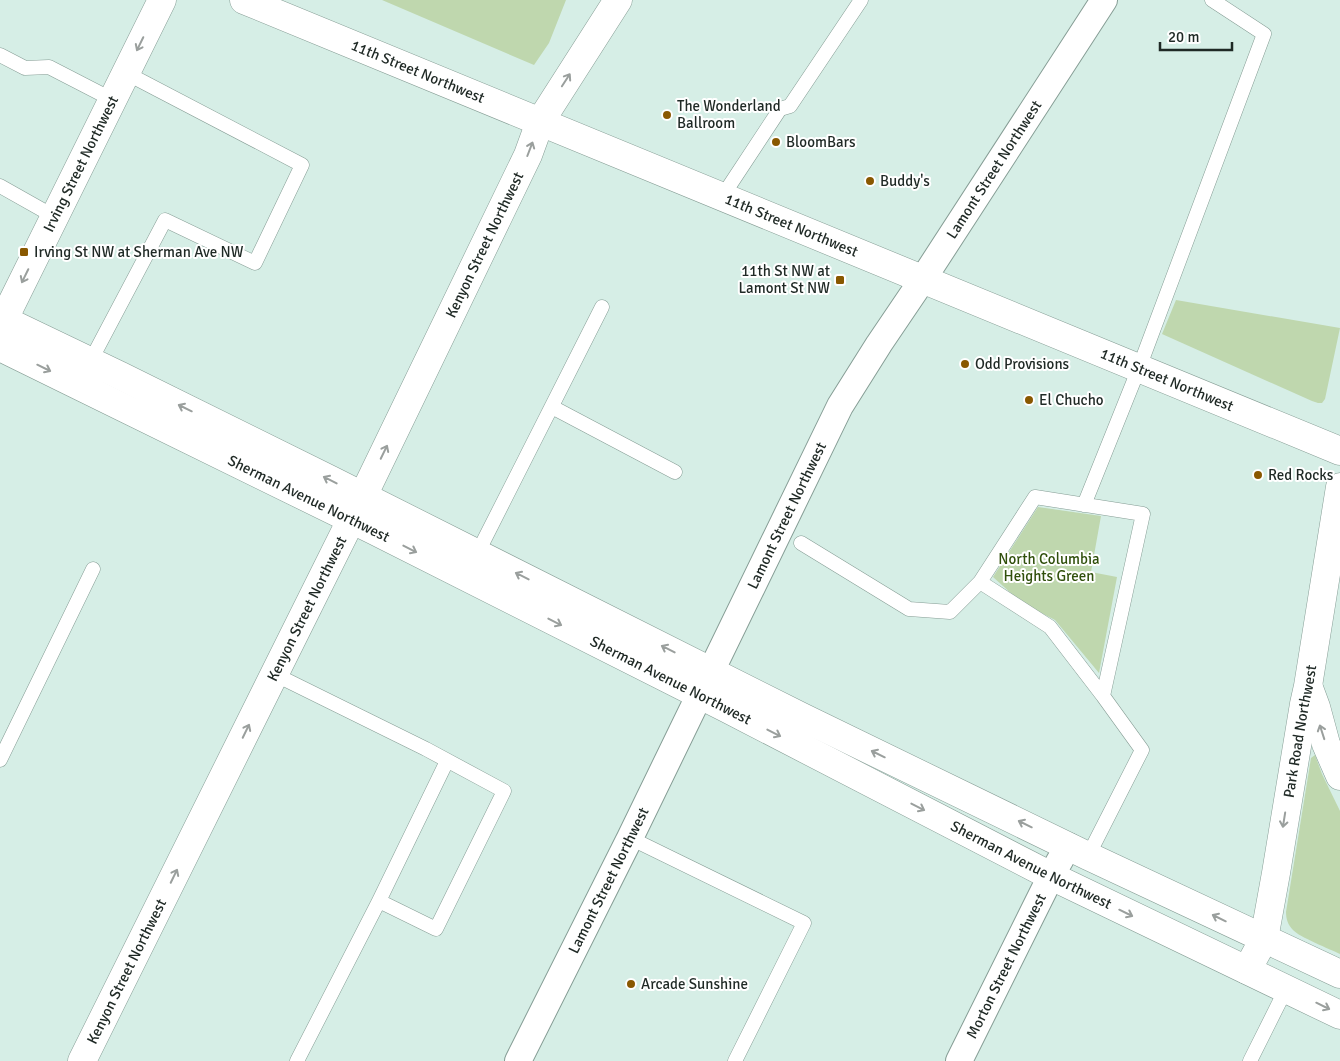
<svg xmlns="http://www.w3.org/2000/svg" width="1340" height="1061" font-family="Signika,sans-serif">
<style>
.green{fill:#bfd7ae}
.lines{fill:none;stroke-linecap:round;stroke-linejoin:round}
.service-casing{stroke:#869d95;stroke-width:15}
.minor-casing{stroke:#869d95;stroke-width:28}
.tertiary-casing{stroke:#869d95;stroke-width:29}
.secondary-casing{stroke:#869d95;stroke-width:29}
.service{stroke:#fff;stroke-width:14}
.minor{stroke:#fff;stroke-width:26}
.tertiary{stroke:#fff;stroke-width:28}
.secondary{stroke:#fff;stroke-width:28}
.oneway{stroke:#9a9f9d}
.poi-dot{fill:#895800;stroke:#fff;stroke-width:2}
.labels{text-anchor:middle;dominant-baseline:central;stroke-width:4;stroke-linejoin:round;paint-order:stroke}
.street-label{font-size:15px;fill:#1f2925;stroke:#fff}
.poi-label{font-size:15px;fill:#1f2925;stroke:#fff;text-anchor:start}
.park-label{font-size:15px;fill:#30500c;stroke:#fff}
</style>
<rect width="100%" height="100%" fill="#d6eee6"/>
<path class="green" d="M382,0H566L549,43L534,65Z
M1176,300L1340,328L1325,399L1322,403H1318L1312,401L1162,334Z
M1038,507L1101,516L1091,572L1117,577L1099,673L1055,620L1022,603L993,577Z
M1315,755L1322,774L1340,811V954C1330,949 1299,937 1293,930C1288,925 1286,919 1286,912L1311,758Z"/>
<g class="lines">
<defs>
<path id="service" d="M0,55L25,68L49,67L113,100
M0,186L55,217
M722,197L780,109L790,106L861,0
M90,362L165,220L255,263L302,165L126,73
M552,407L675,472
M1084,505L1139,368L1264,34L1212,0
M801,543L909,609L950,612L980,582
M477,554L602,307
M274,674L426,749L504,791L436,929L379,901
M0,760L93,569
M630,838L804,923L735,1061
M1088,856L1142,750L1103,696L1050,627L980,582L1035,497L1143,514L1103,696
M297,1061L379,901L447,761
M1250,1061L1286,989"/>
<g id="minor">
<path id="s1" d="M518,1061L630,838L840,406L879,344L923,279L1104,0"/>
<path id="s2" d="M959,1061L1051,876L1068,846"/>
</g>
<g id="tertiary">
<path id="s3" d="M244,0L1340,451"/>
<path d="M1309,688L1316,707L1326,744L1340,776"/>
<path id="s4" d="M1247,970L1264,939L1276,873L1304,704L1308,686L1340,487"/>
</g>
<g id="secondary">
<path d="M0,318L121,376L331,480L802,717L1088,856L1340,974"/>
<path id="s5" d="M0,327L162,0"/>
<path id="s6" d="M0,347L373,530L726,708L1051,876L1340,1015"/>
<path id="s7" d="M82,1061L363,496L528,155L540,122L618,0"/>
</g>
</defs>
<use href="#service" class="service-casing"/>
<use href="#minor" class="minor-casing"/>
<use href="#tertiary" class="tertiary-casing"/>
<use href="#secondary" class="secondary-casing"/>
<use href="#service" class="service"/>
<use href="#minor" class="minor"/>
<use href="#tertiary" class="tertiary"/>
<use href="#secondary" class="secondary"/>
</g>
<defs><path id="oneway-shaft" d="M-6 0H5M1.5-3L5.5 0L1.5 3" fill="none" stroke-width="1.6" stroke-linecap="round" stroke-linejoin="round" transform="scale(1.25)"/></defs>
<g class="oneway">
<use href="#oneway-shaft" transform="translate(140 44) rotate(116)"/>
<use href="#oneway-shaft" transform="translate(566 80) rotate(-57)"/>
<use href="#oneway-shaft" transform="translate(530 149) rotate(-69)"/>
<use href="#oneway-shaft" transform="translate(25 276) rotate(116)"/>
<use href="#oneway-shaft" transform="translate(44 368) rotate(26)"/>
<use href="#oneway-shaft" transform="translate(185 408) rotate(-154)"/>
<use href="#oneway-shaft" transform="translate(384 452) rotate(-64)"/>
<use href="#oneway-shaft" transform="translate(330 480) rotate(-153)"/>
<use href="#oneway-shaft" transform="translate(410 549) rotate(27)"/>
<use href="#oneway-shaft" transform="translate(522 576) rotate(-153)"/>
<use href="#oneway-shaft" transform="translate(555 622) rotate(27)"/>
<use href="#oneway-shaft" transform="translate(668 649) rotate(-153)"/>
<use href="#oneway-shaft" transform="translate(246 731) rotate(-64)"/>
<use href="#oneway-shaft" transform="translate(1322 732) rotate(-108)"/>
<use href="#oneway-shaft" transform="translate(774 733) rotate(27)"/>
<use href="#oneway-shaft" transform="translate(878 754) rotate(-154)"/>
<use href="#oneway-shaft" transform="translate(918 807) rotate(27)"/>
<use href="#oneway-shaft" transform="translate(1284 820) rotate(99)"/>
<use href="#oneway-shaft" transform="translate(1025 824) rotate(-154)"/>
<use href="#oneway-shaft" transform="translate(174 876) rotate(-64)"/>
<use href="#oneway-shaft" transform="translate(1126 913) rotate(26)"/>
<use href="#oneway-shaft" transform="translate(1219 918) rotate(-154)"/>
<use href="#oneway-shaft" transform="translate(1323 1006) rotate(26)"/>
</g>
<g class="poi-dot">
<circle cx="667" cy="115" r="5"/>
<circle cx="776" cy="142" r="5"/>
<circle cx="870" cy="181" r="5"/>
<rect x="19" y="247" width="10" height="10" rx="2.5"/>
<rect x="835" y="275" width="10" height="10" rx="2.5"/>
<circle cx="965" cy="364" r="5"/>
<circle cx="1029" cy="400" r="5"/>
<circle cx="1258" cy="475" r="5"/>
<circle cx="631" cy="984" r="5"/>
</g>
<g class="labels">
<g class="street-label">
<text stroke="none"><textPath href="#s3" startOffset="188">11th Street Northwest</textPath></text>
<text stroke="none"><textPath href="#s5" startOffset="182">Irving Street Northwest</textPath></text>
<text stroke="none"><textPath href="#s1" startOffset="1012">Lamont Street Northwest</textPath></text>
<text stroke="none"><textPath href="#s3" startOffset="592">11th Street Northwest</textPath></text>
<text stroke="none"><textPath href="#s7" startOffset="910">Kenyon Street Northwest</textPath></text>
<text stroke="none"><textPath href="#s3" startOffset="998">11th Street Northwest</textPath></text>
<text stroke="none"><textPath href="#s6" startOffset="344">Sherman Avenue Northwest</textPath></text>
<text stroke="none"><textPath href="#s1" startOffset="608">Lamont Street Northwest</textPath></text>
<text stroke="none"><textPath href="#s7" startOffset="505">Kenyon Street Northwest</textPath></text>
<text stroke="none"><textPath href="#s6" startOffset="749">Sherman Avenue Northwest</textPath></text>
<text stroke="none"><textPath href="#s4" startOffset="246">Park Road Northwest</textPath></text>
<text stroke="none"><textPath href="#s6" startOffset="1154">Sherman Avenue Northwest</textPath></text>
<text stroke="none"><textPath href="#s1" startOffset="202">Lamont Street Northwest</textPath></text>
<text stroke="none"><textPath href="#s2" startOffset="106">Morton Street Northwest</textPath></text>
<text stroke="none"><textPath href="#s7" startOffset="100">Kenyon Street Northwest</textPath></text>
</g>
<g class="poi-label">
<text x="677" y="106">The Wonderland<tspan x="677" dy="17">Ballroom</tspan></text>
<text x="786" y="142">BloomBars</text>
<text x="880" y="181">Buddy's</text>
<text x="34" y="252">Irving St NW at Sherman Ave NW</text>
<text x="830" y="271" text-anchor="end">11th St NW at<tspan x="830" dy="17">Lamont St NW</tspan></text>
<text x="975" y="364">Odd Provisions</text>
<text x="1039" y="400">El Chucho</text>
<text x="1268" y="475">Red Rocks</text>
<text x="641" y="984">Arcade Sunshine</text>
</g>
<g class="park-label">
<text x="1049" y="559">North Columbia<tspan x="1049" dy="17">Heights Green</tspan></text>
</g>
</g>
<path d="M1160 42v8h72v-8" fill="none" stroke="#1f2925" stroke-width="2.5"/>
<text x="1168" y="42" font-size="15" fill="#1f2925" stroke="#ffffff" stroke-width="4" paint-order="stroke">20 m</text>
</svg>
